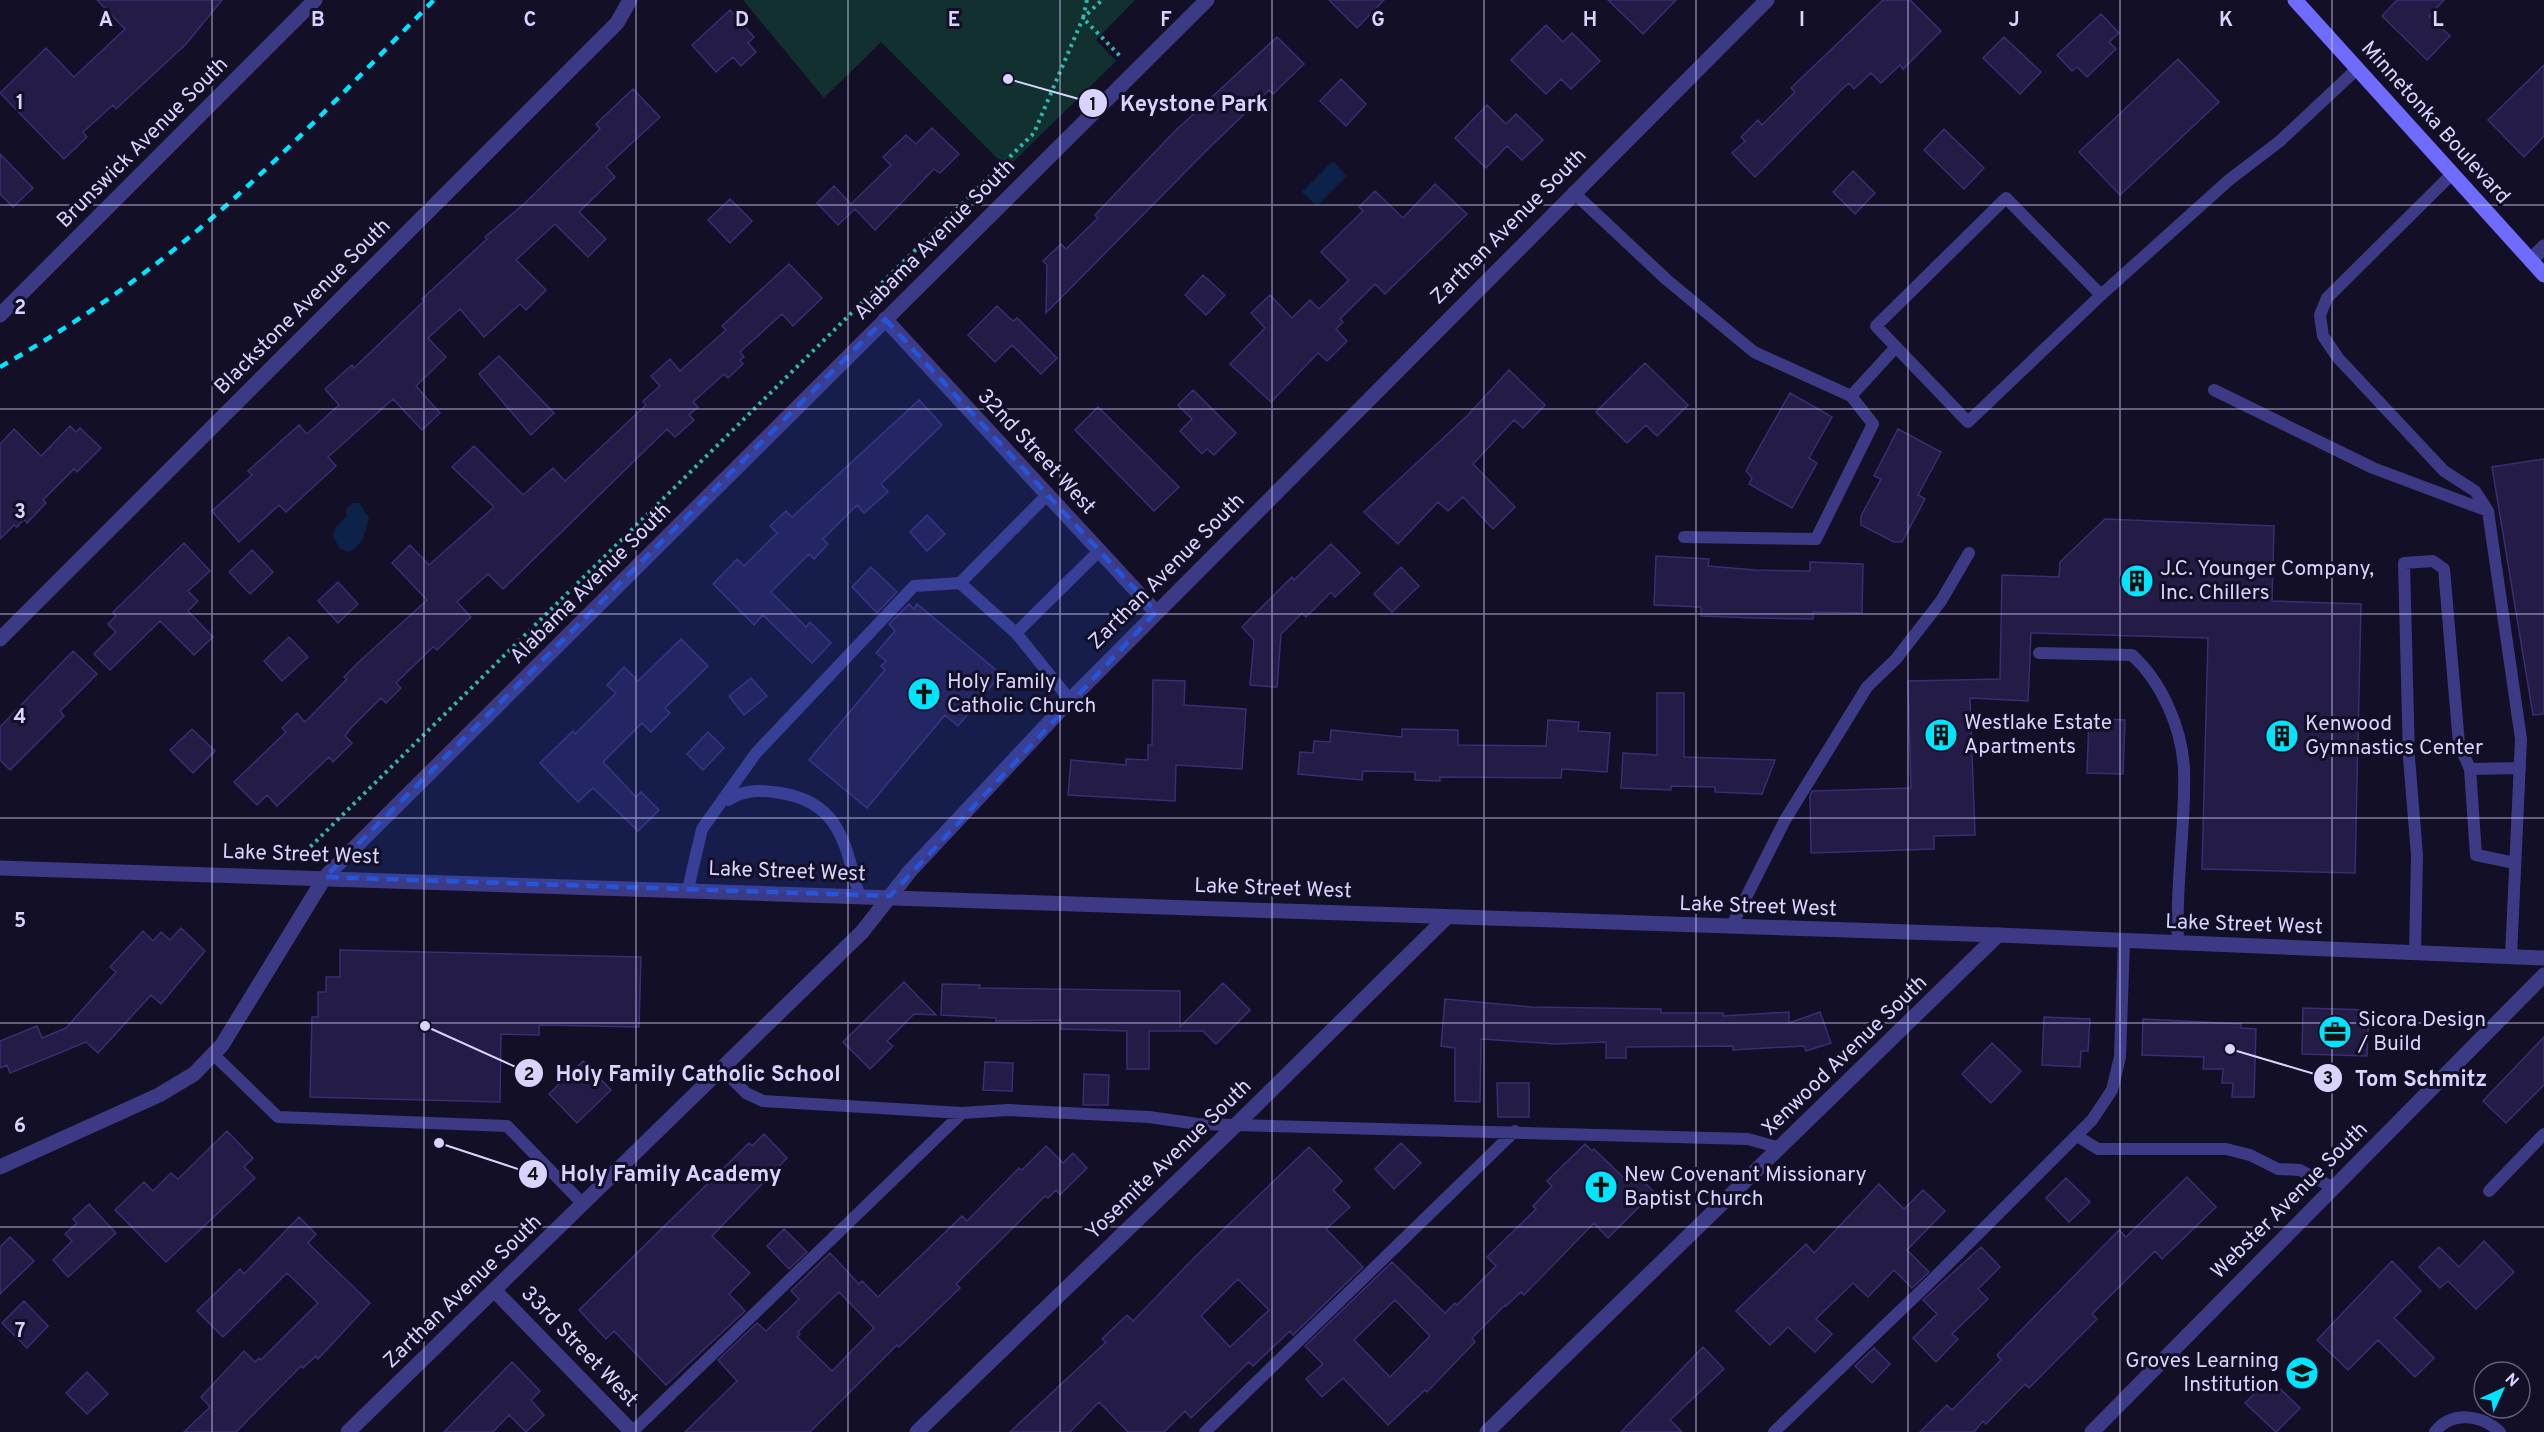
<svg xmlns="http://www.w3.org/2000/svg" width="2544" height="1432" font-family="Overpass,sans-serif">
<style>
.green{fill:#12302f}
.water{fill:#0c2248}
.building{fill:#241b47;stroke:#3b2d73;stroke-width:1.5;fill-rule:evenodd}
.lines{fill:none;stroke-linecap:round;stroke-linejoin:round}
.path{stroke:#2fb8b0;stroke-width:4;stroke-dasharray:3 4.5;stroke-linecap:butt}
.service{stroke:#3d3a85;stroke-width:12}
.minor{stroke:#3d3a85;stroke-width:15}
.tertiary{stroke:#3d3a85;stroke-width:15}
.secondary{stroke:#6f6bff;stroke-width:15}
.rail{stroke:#00e5ff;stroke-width:4.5;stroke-dasharray:9 8;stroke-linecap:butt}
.marked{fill:#2655da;fill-opacity:0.2;stroke:#2655da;stroke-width:4.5;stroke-dasharray:12 8;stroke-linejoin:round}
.grid{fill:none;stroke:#d9d4ff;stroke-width:1.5;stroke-opacity:0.55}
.labels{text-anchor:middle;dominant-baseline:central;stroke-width:6;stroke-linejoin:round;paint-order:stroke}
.street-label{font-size:21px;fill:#d9d4ff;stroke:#130f26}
.poi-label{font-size:21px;fill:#d9d4ff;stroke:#130f26;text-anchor:start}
.grid-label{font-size:20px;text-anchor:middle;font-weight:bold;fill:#d9d4ff;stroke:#130f26;stroke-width:6;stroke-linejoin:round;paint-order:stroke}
.leader{fill:none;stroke:#d9d4ff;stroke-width:2}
.callout-dot{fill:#d9d4ff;stroke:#130f26;stroke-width:2}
.mark-label{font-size:18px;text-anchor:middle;font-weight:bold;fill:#111}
.callout-label{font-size:22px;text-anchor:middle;font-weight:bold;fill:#d9d4ff;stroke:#130f26;stroke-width:6;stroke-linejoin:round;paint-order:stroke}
</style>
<rect width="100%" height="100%" fill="#130f26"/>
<path class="green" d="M743,0H1135L1096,40L1116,61L1007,168L881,42L824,98Z"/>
<path class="water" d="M1333,161L1347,176L1317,206L1302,192Z
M353,503H359L369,518C365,533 364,544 349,552L340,549L333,536L335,528L346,517V509Z"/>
<path class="building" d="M97,0H222L186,44L116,109L113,105L83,132L87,137L64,159L0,93L46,48L74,77L125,29Z
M1329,0H1384L1357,28Z
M1608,0H1676L1643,34Z
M1883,0H1910L1941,31L1903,69L1900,65L1881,83L1871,73L1854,89L1849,83L1842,89L1755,177L1732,153L1745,141L1741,137L1758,120L1762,125L1795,92L1791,88Z
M2397,0H2444L2429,16L2450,36L2427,60L2382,16Z
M730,10L754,37L748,43L756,52L741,66L733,57L716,72L692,45Z
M2101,14L2119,33L2109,42L2116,49L2087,77L2077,67L2072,71L2057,55Z
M1546,25L1563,42L1572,33L1600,61L1571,89L1561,79L1546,94L1511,60Z
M1277,37L1304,64L1273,94L1269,90L1207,150L1046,313L1047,265L1043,261L1061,244L1066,249L1098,218L1095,215L1174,132Z
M2004,37L2041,72L2020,94L1983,58Z
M2178,59L2219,102L2120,195L2079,152Z
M2544,65V136L2524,157L2488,120Z
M1341,79L1366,104L1346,126L1320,101Z
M633,89L660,117L606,167L615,177L579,212L606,239L588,257L555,224L516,260L546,290L526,310L520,304L484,337L460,309L428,338L446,357L416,386L440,413L422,430L393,399L328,457L336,466L286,512L279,505L239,542L212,511L252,475L248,471L299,425L307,434L339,405L325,389L352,365L354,368L424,301L422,299L487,239L485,237L525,203L600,129L596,124Z
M1487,105L1506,124L1516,114L1543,140L1522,160L1507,146L1486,168L1455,138Z
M932,128L959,154L940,173L934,169L875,230L855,209L838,225L817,203L834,186L851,204L891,165L883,157L906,135L916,144Z
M1944,129L1984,168L1964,189L1924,150Z
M0,154L33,188L13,207L0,194Z
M1853,171L1875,193L1855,214L1833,192Z
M1435,184L1467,214L1385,294L1375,284L1340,319L1343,322L1336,329L1347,341L1327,361L1318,353L1271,402L1230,364L1265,328L1251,313L1270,295L1292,318L1310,300L1319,309L1349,280L1321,252L1363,211L1359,207L1375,191L1403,218Z
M730,199L752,221L730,243L708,220Z
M789,264L822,298L793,326L782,314L740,352L744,357L740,360L743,364L728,378L724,374L693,402L698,407L689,415L694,420L675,437L667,429L503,589L488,574L457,602L471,617L437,650L433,647L396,683L401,688L386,703L381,698L350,729L345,736L352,743L333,762L329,757L277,806L267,795L257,805L234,782L286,732L282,728L297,713L305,722L347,679L344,677L362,659L427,600L392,563L410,545L429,565L494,507L452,467L474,446L523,495L553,468L565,481L646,405L643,401L660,386L651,376L670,359L680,371L726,330L722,326Z
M1203,275L1225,295L1206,315L1185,295Z
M997,306L1013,321L1017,318L1057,358L1041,374L1012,345L995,362L968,335Z
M499,356L554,413L531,435L479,374Z
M1645,363L1688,405L1657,436L1646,425L1627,443L1596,412Z
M1509,370L1545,405L1523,428L1514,420L1473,464L1515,507L1493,529L1463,497L1448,511L1438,502L1398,544L1364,512L1467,416Z
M1193,390L1236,433L1214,455L1207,449L1202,454L1180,431L1192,419L1178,405Z
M1790,393L1832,417L1809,458L1817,463L1792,508L1749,484L1752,478L1746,471Z
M919,400L942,425L881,484L888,492L864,513L857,505L823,539L828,544L814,559L809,554L771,592L806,627L810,622L831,643L812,663L763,615L754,625L713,584L737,559L744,566L777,533L770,526L786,511L792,517Z
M1098,407L1179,487L1154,511L1075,430Z
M70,426L76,432L80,428L101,448L77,472L74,469L43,500L46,503L27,523L24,519L17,527L14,525L0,539V444L14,429L41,456Z
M1898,429L1941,452L1918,495L1925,499L1902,542H1894L1861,525V516L1881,479L1874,476Z
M2544,459V714L2533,715L2492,467Z
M927,515L945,534L927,551L910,532Z
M2105,519L2274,526L2272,601L2361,604L2355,873L2202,869L2208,638L2031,633L2028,701L1970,698L1975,835L1934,836V849L1811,853L1810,796L1812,791L1911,788L1908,681L2000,679L2002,575L2059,577L2060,562Z
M184,543L210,571L188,591L198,601L188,611L213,637L194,655L160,621L110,670L94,654L116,632L108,624L116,616L113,612Z
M1331,544L1360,573L1335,597L1331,592L1306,617L1302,613L1281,634L1277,687L1250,685L1254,640L1242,627L1292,577L1294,580Z
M252,550L273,572L250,594L229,572Z
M1656,556L1709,559L1708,566L1755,570L1810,571V562L1863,564L1862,613L1813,612V619L1753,618L1701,616V607L1654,605Z
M871,567L897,592L877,613L852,587Z
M1401,567L1419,586L1392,612L1374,594Z
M338,582L358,604L338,623L318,601Z
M909,604L914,609L917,604L1001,674L958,726L945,715L867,808L809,760L885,670L881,666L886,661L876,653L895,631L889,624Z
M289,637L308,657L282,681L264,661Z
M681,639L708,666L665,708L670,713L651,732L642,723L603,762L636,797L641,792L659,810L638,831L593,788L578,802L540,763L573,731L575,734L616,693L607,685L624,667L638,681Z
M73,651L97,674L60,711L64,716L10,770L0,760V727Z
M751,678L767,696L744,715L729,696Z
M1153,680L1185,681L1184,705L1246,709L1242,769L1176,765L1175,801L1068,795L1071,760L1126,765V759L1148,760V745H1152Z
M1657,693H1684V757L1775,760L1762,794L1715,792V787L1671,786V790L1621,788L1623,753L1657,755Z
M2089,718L2125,720L2123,774L2087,773Z
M1548,720L1579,722L1578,731L1610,733L1607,772L1562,769L1561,778L1440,777V781L1415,780V772L1363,771L1362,780L1298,774L1300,752L1313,753L1314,741L1330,742L1331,730L1402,737V729L1458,730V745L1546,746Z
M192,729L215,751L193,773L170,750Z
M708,732L724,748L703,770L687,754Z
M181,928L205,951L161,1004L151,995L98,1053L86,1042L10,1073L7,1065L0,1068V1041L37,1026L42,1038L66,1028L116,972L110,967L143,931L153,941L161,932L170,940Z
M340,950L641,957L639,1027L539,1025V1035L501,1034L500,1102L310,1097L312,1017H318V992H326V977H340Z
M904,982L936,1015L914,1014L887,1041L893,1046L870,1069L843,1042Z
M1223,983L1250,1010L1216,1044L1203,1031H1149V1069H1127V1031L1061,1029V1020L996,1021V1018L941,1015L942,984L980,985L979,988L1180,991V1027Z
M1445,999L1531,1007L1661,1009V1013H1723V1016L1789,1012V1023L1820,1012L1831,1043L1806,1051L1804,1046L1733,1050V1046L1626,1047V1058H1606V1042L1556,1044L1481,1039L1480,1102L1455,1101V1048L1441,1046Z
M2303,1008L2369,1010L2367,1056L2302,1054Z
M2044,1017L2090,1019L2088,1051H2081L2080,1067L2042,1065Z
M2143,1019L2241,1024V1028L2256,1029L2254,1097H2232L2233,1083H2222L2223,1069H2203L2204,1057L2142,1055Z
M2544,1037V1085L2506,1123L2483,1101Z
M1992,1043L2021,1071L1991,1103L1962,1074Z
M583,1061L611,1090L577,1123L549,1094Z
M985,1062L1013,1063L1012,1091L983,1090Z
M1084,1074L1109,1075L1108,1105H1083Z
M1497,1083H1529V1117H1498Z
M227,1131L253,1158L244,1167L255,1178L166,1262L115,1210L144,1182L153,1191L171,1173L178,1179Z
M764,1134L787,1158L712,1236L750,1273L729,1294L745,1311L666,1385L614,1331L606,1339L579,1310L749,1143L752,1146Z
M1401,1143L1421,1163L1394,1189L1375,1169Z
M1585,1144L1592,1151L1594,1149L1628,1182L1636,1174L1654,1192L1608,1238L1594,1223L1524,1295L1521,1292L1506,1306L1505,1305L1472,1338L1475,1342L1427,1392L1425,1390L1388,1425L1343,1378L1322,1397L1306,1379L1323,1364L1305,1346L1392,1262L1445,1313L1455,1303L1457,1305L1496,1266L1487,1257L1536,1209L1533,1206L1552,1186L1547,1181ZM1395,1300L1430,1336L1390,1377L1354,1340Z
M1046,1146L1063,1163L1073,1153L1087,1168L1060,1195L1056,1190L1048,1198L1045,1196L956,1284L960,1288L899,1347L897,1345L810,1432H685L737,1381L718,1360L757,1323L766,1331L799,1299L791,1291L830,1253L859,1284L862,1281L878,1297L962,1216L967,1221L1019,1168L1022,1170ZM839,1292L874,1328L832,1371L797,1337L800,1334L798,1332Z
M1309,1147L1342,1181L1333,1190L1350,1207L1326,1229L1363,1267L1293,1335L1290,1331L1253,1366L1249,1362L1191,1418L1185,1411L1164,1432H1128L1099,1402L1070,1432H1010L1106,1342L1102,1339L1127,1315L1133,1321L1196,1256ZM1238,1279L1269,1310L1230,1347L1201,1316Z
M2187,1177L2216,1207L2162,1259L2155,1251L2092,1314L2097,1319L2029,1388L2025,1384L1986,1424L1983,1421L1974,1432H1920L1947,1405L1952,1410L2001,1360L1997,1355L2119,1230L2126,1237Z
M2066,1178L2090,1202L2069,1222L2046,1198Z
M1879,1184L1904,1209L1923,1190L1945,1211L1907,1250L1929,1272L1912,1288L1894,1270L1868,1297L1853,1283L1816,1319L1832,1334L1815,1352L1788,1327L1770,1345L1736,1311L1806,1244L1814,1253Z
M89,1204L116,1233L68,1277L53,1260L72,1241L65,1234L77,1223L73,1219Z
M299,1217L316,1234L308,1243L370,1303L318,1359L316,1356L303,1368L301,1366L236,1432H184L210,1407L201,1397L244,1351L255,1362L259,1358L261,1360L318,1303L287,1273L223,1337L197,1311L240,1269L244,1274Z
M784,1229L807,1252L789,1269L767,1246Z
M10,1237L34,1261L0,1294V1247Z
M2484,1241L2514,1272L2476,1309L2448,1281L2440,1288L2419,1267L2439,1247L2459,1267Z
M1981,1247L2000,1267L1978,1289L1988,1299L1952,1334L1958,1339L1936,1362L1913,1338L1937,1314L1923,1300Z
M2392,1261L2421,1291L2394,1318L2434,1358L2415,1377L2378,1340L2348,1370L2317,1340Z
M24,1301L48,1326L27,1348L2,1323Z
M1703,1347L1724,1369L1670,1420L1682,1432H1621Z
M1874,1348L1890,1364L1872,1383L1855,1366Z
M512,1362L540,1391L531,1400L544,1415L526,1432L509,1415L493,1432H444Z
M87,1372L108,1394L87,1414L66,1393Z
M2270,1379L2300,1408L2276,1432L2245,1403Z"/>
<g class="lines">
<path class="path" d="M1087,0L1083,18L1122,58
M305,852L1034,133L1083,18L1102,0"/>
<path class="service" d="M2453,173L2327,298L2320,315L2323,336L2338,358L2444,471L2475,491L2488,511L2521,739L2511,957
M1573,192L1667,280L1754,352L1851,396L1873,424L1816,539L1684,537
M1896,347L1876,326L2006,198L2101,295
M2214,390L2373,468L2488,511
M1851,396L1896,347L1968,422L2101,295L2229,180L2280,141L2357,69
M960,583L1016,633L1070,700
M1016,633L1099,551
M2039,653L2132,655C2162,682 2182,729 2184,769C2186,826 2175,884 2178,943
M2470,769L2476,855L2515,863
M728,800C745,789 761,790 781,793C841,803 845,845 859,895
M688,889L702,829L756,753L914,586L960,583L1047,495
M1731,927L1785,820L1867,687L1896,659L1941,601L1969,553
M2415,953L2417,855L2409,758L2404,563L2433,561L2444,569L2459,744L2470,769L2520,768
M213,1054L278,1117L507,1126L583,1204
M722,1069L746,1093L763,1101L962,1113L1008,1110L1149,1117L1198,1124L1748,1139L1780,1148
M2077,1136L2098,1149H2226L2250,1155L2278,1169L2300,1170L2332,1187
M2489,1191L2544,1134
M632,1432L962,1113
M1205,1432L1515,1131
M1774,1432L1928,1284L2092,1120L2112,1090L2120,1057L2124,941
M2435,1432C2452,1410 2482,1415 2500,1432"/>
<path class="minor" d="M2531,260L2544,247
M0,315L315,0
M885,319L1156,612
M0,639L617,23L630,0
M0,1167L159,1095L194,1074L222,1045L325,877L1207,0
M495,1291L632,1432
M348,1432L862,932L910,871L1070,700L1767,0
M917,1432L1237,1124L1447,917
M1487,1432L1998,935
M2092,1432L2544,975"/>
<path class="tertiary" d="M0,868L1998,935L2544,958"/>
<path class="secondary" d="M2295,0L2544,275"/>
<path class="rail" d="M0,367C63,331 125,290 181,244C272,170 352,83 434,0"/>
</g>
<path class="marked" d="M885,319L1156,612L890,896L325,877Z"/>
<path class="grid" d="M212,0V1432M424,0V1432M636,0V1432M848,0V1432M1060,0V1432M1272,0V1432M1484,0V1432M1696,0V1432M1908,0V1432M2120,0V1432M2332,0V1432M0,205H2544M0,409H2544M0,614H2544M0,818H2544M0,1023H2544M0,1227H2544"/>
<defs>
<symbol id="building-disc" viewBox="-11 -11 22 22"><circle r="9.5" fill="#00e5ff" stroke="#130f26"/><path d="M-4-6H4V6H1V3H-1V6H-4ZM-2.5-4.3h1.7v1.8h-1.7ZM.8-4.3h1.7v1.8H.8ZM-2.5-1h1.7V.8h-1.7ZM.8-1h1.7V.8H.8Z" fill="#111"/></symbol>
<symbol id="church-disc" viewBox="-11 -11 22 22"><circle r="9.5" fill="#00e5ff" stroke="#130f26"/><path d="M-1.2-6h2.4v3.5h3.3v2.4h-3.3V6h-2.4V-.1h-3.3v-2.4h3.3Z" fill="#111"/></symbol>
<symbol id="office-disc" viewBox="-11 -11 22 22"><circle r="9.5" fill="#00e5ff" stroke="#130f26"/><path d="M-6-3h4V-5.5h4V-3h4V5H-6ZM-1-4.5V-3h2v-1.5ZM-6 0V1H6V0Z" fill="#111"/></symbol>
<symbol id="school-disc" viewBox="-11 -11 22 22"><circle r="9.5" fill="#00e5ff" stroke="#130f26"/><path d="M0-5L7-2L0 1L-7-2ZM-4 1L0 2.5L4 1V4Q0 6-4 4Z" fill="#111"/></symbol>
</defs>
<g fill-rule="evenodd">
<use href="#building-disc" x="2118" y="562" width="38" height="38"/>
<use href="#church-disc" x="905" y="675" width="38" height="38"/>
<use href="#building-disc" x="1922" y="716" width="38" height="38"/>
<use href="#building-disc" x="2263" y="717" width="38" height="38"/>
<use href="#office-disc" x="2316" y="1013" width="38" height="38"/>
<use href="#church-disc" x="1582" y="1168" width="38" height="38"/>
<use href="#school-disc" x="2283" y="1354" width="38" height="38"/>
</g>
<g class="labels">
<g class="street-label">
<text transform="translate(2435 123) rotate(48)">Minnetonka Boulevard</text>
<text transform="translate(143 143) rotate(-45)">Brunswick Avenue South</text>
<text transform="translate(1509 227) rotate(-45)">Zarthan Avenue South</text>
<text transform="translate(935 240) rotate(-45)">Alabama Avenue South</text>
<text transform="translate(303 307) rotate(-45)">Blackstone Avenue South</text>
<text transform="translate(1036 452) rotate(47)">32nd Street West</text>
<text transform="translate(1167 572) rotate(-45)">Zarthan Avenue South</text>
<text transform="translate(591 584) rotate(-45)">Alabama Avenue South</text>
<text transform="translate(301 855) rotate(2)">Lake Street West</text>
<text transform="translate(787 872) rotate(2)">Lake Street West</text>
<text transform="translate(1273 889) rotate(2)">Lake Street West</text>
<text transform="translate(1758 907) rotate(2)">Lake Street West</text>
<text transform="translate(2244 925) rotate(2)">Lake Street West</text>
<text transform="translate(1845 1056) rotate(-44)">Xenwood Avenue South</text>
<text transform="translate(1169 1160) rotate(-44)">Yosemite Avenue South</text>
<text transform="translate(2290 1201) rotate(-45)">Webster Avenue South</text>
<text transform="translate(463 1292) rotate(-44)">Zarthan Avenue South</text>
<text transform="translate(579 1347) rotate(46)">33rd Street West</text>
</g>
<g class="poi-label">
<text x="2160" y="569">J.C. Younger Company,<tspan x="2160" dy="24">Inc. Chillers</tspan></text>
<text x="947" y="682">Holy Family<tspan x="947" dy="24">Catholic Church</tspan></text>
<text x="1964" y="723">Westlake Estate<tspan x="1964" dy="24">Apartments</tspan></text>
<text x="2305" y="724">Kenwood<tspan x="2305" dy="24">Gymnastics Center</tspan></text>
<text x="2358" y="1020">Sicora Design<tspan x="2358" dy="24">/ Build</tspan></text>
<text x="1624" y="1175">New Covenant Missionary<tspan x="1624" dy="24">Baptist Church</tspan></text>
<text x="2279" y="1361" text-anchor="end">Groves Learning<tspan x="2279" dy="24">Institution</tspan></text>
</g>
</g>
<g class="grid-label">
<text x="106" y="26">A</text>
<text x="318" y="26">B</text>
<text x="530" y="26">C</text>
<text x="742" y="26">D</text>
<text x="954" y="26">E</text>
<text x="1166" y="26">F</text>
<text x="1378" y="26">G</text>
<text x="1590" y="26">H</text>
<text x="1802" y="26">I</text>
<text x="2014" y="26">J</text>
<text x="2226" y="26">K</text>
<text x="2438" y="26">L</text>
<text x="20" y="109">1</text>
<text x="20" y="314">2</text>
<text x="20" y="518">3</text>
<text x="20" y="723">4</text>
<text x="20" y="927">5</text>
<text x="20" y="1132">6</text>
<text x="20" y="1337">7</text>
</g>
<path class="leader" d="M1008 79L1093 103M425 1026L529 1073M2230 1049L2328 1078M439 1143L533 1174"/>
<g class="callout-dot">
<circle cx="1008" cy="79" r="6"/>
<circle cx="425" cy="1026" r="6"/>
<circle cx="2230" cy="1049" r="6"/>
<circle cx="439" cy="1143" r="6"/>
<circle cx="1093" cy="103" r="15"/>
<circle cx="529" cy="1073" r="15"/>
<circle cx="2328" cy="1078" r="15"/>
<circle cx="533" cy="1174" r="15"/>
</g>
<g class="mark-label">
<text x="1093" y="110">1</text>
<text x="529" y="1080">2</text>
<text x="2328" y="1084">3</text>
<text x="533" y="1180">4</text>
</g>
<g class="callout-label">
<text x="1194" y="111">Keystone Park</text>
<text x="698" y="1081">Holy Family Catholic School</text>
<text x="2421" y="1086">Tom Schmitz</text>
<text x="671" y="1181">Holy Family Academy</text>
</g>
<g transform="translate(2502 1390) rotate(45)"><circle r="28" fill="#130f26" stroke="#625e7d" stroke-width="1.5"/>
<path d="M0-4.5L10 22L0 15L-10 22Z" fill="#00e5ff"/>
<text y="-9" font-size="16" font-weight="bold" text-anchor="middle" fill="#d9d4ff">N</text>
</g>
</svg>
